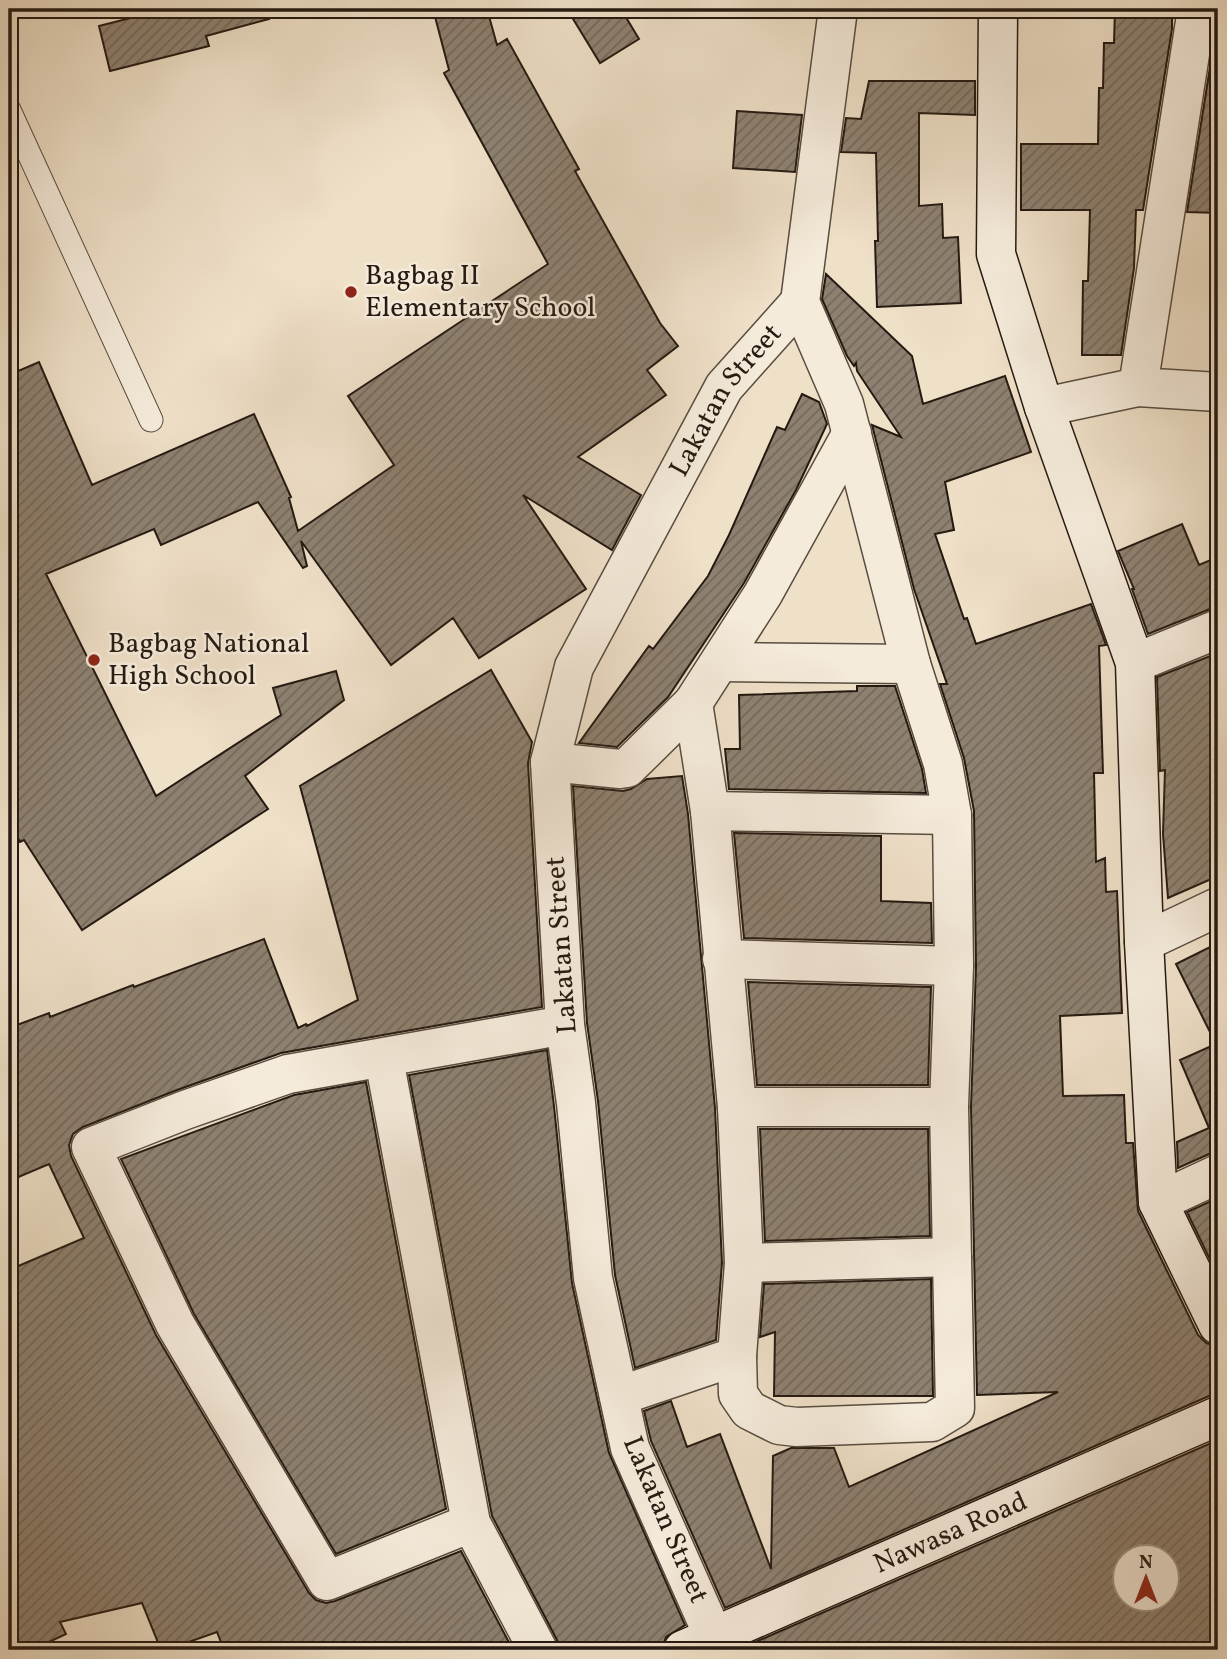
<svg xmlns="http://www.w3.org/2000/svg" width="1227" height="1659" font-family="Vollkorn,serif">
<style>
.building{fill:url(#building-hatch);stroke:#251a12;stroke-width:2;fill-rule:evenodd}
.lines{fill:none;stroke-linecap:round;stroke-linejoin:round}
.lane-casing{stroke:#584c40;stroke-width:25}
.street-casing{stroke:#584c40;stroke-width:41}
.secondary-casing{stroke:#251a12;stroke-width:41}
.lane{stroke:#f5ebdb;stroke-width:23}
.street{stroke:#f5ebdb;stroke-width:38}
.secondary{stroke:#f5ebdb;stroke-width:38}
.poi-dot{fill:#8f2418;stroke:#f5ebdb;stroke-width:2.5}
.labels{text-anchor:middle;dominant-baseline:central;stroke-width:5;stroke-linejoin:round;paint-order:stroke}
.poi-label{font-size:28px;fill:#251a12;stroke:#f5ebdb;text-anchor:start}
.street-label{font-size:28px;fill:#251a12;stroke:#f5ebdb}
</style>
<defs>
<pattern id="building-hatch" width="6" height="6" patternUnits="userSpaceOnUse" patternTransform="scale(1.75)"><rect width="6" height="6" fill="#8e8171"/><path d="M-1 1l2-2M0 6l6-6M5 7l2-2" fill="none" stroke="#74695b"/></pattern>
</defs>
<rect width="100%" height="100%" fill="#efe0c8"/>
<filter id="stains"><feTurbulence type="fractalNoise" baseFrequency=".00286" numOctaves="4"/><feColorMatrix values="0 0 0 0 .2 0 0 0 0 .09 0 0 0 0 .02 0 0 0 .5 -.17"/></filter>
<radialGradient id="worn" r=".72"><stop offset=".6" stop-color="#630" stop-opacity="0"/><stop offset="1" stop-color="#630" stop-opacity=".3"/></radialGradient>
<path class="building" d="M166,9H267L269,19L206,36L209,46L110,71L99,26Z
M433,9H487L497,45L507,39L579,169L575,171L660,323L678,346L647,370L666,395L578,457L641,495L612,550L523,495L586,589L479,658L453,618L391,665L301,541L307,566L303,568L258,502L161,545L154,529L46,574L156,796L281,715L273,688L336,671L344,700L245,776L268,809L82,930L24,840L20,842L9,821V375L39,362L92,485L254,414L291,497L289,498L298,531L394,465L348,396L548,264L444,73L449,70Z
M567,9H621L639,39L600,63Z
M1115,9H1172V29L1143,210H1136L1134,268L1121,355H1082L1083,281H1088L1090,210H1021V144H1098L1099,88H1103L1104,43H1114Z
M1214,42H1218V213L1187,212Z
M869,81H975V115L919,113V206L942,204L943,238L958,237L961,303L877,307L875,241H878L876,153L841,152L846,118L861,119Z
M737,111L802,115L795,172L733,168Z
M826,274L912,356L923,404L1005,376L1031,452L945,482L954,530L935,534L964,619L967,618L976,644L1091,604L1106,645L1099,646L1103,773H1094L1096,862L1105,858L1106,892L1117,891L1122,1013L1060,1016L1063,1096L1124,1095L1126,1143H1133L1138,1211L1198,1335L1206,1343L1218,1347V1395L1209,1396L725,1608L651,1441L644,1411L671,1401L687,1447L720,1434L771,1569L773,1456L791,1448H834L849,1487L1058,1392L977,1395L971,1107L976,967L974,811L964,758L940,684H947L914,589L872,425L901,437L857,371L856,363L854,366L847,356L822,299Z
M802,394L819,402L827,424L796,490L744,583L668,697L617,747L579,743L649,646L653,649L708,576L729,535L777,427L785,430Z
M1182,524L1199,565L1218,557V608L1210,609L1148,634L1132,589H1134L1118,551Z
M1218,653V876L1168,898L1163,834L1165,770L1160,771L1157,677Z
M491,670L532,742L528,763L542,1007L281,1053L177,1090L83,1127L73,1134L69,1145L71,1156L156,1335L309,1593L316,1600L326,1603L335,1601L461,1551L513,1650H224L217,1632L166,1650H161L142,1603L60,1622L66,1634L32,1650H21L9,1625V1402L17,1399L18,1373L9,1349V1270L84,1238L49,1164L9,1181V1028L49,1013L50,1017L133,985L134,987L264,939L298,1028L306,1024L307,1026L358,1000L300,786Z
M857,686H895L922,769L926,793L729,789L725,749H740L739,695L857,691Z
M682,776L688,814L715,1108L722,1263L716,1340L635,1368L615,1275L598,1101L587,1023L573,786L623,791L631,789L647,779Z
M734,833L881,836V901L931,903L932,943L744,938Z
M1218,943V1152L1209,1154L1178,1168L1177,1142L1209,1128L1180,1060L1216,1044L1176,964Z
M748,982L931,987L928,1085H757Z
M547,1050L554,1106L572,1283L609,1453L685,1625L666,1637L662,1650H560L557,1640L492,1516L409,1075Z
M366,1082L446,1509L336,1554L194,1314L121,1159L294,1095Z
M760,1129H928L930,1236L765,1241Z
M1218,1198V1276L1187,1212Z
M931,1279L933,1396H774L775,1332L760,1337L764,1284Z
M1218,1440V1650H737ZM1125,1558H1167V1600H1125Z"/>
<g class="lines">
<defs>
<path id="lane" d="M9,110L151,420"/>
<g id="street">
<path d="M1197,9L1138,387L1218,392"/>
<path d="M1044,407L1138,387"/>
<path d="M720,662L911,664"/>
<path d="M1135,663L1218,629"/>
<path d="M693,703L710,811L737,1107L744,1263L737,1356L738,1394L749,1410L779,1425L797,1427L932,1422L955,1408L949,1107L954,966L952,815L943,764L911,664L844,404L800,302L838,9"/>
<path d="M550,762L620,769L627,768L693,703L763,594L852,433"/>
<path d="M710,811L952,815"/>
<path d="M1144,942L1218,907"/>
<path d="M722,959L954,966"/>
<path d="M384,1059L471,1523L538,1650"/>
<path d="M737,1107H949"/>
<path d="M1158,1202L1218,1174"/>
<path d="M744,1263L952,1257"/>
<path d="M619,1396L737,1356"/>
<path d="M471,1523L327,1581L175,1324L91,1147L185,1110L288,1074L565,1025"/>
<path id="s1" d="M713,1635L630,1448L593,1278L576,1103L565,1025L550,762L574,667L724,387L800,302"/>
</g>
<g id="secondary">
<path d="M998,9L996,254L1044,407L1135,663L1144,942L1158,1202L1218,1325"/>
<path id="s2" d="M683,1650L1218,1416"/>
</g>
</defs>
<use href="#lane" class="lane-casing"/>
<use href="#street" class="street-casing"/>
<use href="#secondary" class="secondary-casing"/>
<use href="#lane" class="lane"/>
<use href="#street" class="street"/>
<use href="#secondary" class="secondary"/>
</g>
<g class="poi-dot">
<circle cx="351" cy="292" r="7"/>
<circle cx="94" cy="660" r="7"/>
</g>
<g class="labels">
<g class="poi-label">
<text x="365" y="276">Bagbag II<tspan x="365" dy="32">Elementary School</tspan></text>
<text x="108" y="644">Bagbag National<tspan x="108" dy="32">High School</tspan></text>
</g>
<g class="street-label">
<text stroke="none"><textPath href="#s1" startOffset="1302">Lakatan Street</textPath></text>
<text transform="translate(562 945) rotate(-94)">Lakatan Street</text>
<text transform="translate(665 1520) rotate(67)">Lakatan Street</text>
<text stroke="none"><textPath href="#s2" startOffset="292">Nawasa Road</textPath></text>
</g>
</g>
<rect width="1227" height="1659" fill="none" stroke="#efe0c8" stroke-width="35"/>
<rect x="10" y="10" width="1206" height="1638" fill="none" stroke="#251a12" stroke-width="3.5"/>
<rect x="18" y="18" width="1192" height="1624" fill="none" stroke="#251a12" stroke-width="2"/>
<g transform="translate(1146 1578)"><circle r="33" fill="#f5ebdb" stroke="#a2978b" stroke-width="2"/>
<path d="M0-5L12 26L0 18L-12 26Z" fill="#8f2418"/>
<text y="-10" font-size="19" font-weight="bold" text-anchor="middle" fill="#251a12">N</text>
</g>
<rect width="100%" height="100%" filter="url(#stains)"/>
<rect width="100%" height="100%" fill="url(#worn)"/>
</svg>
